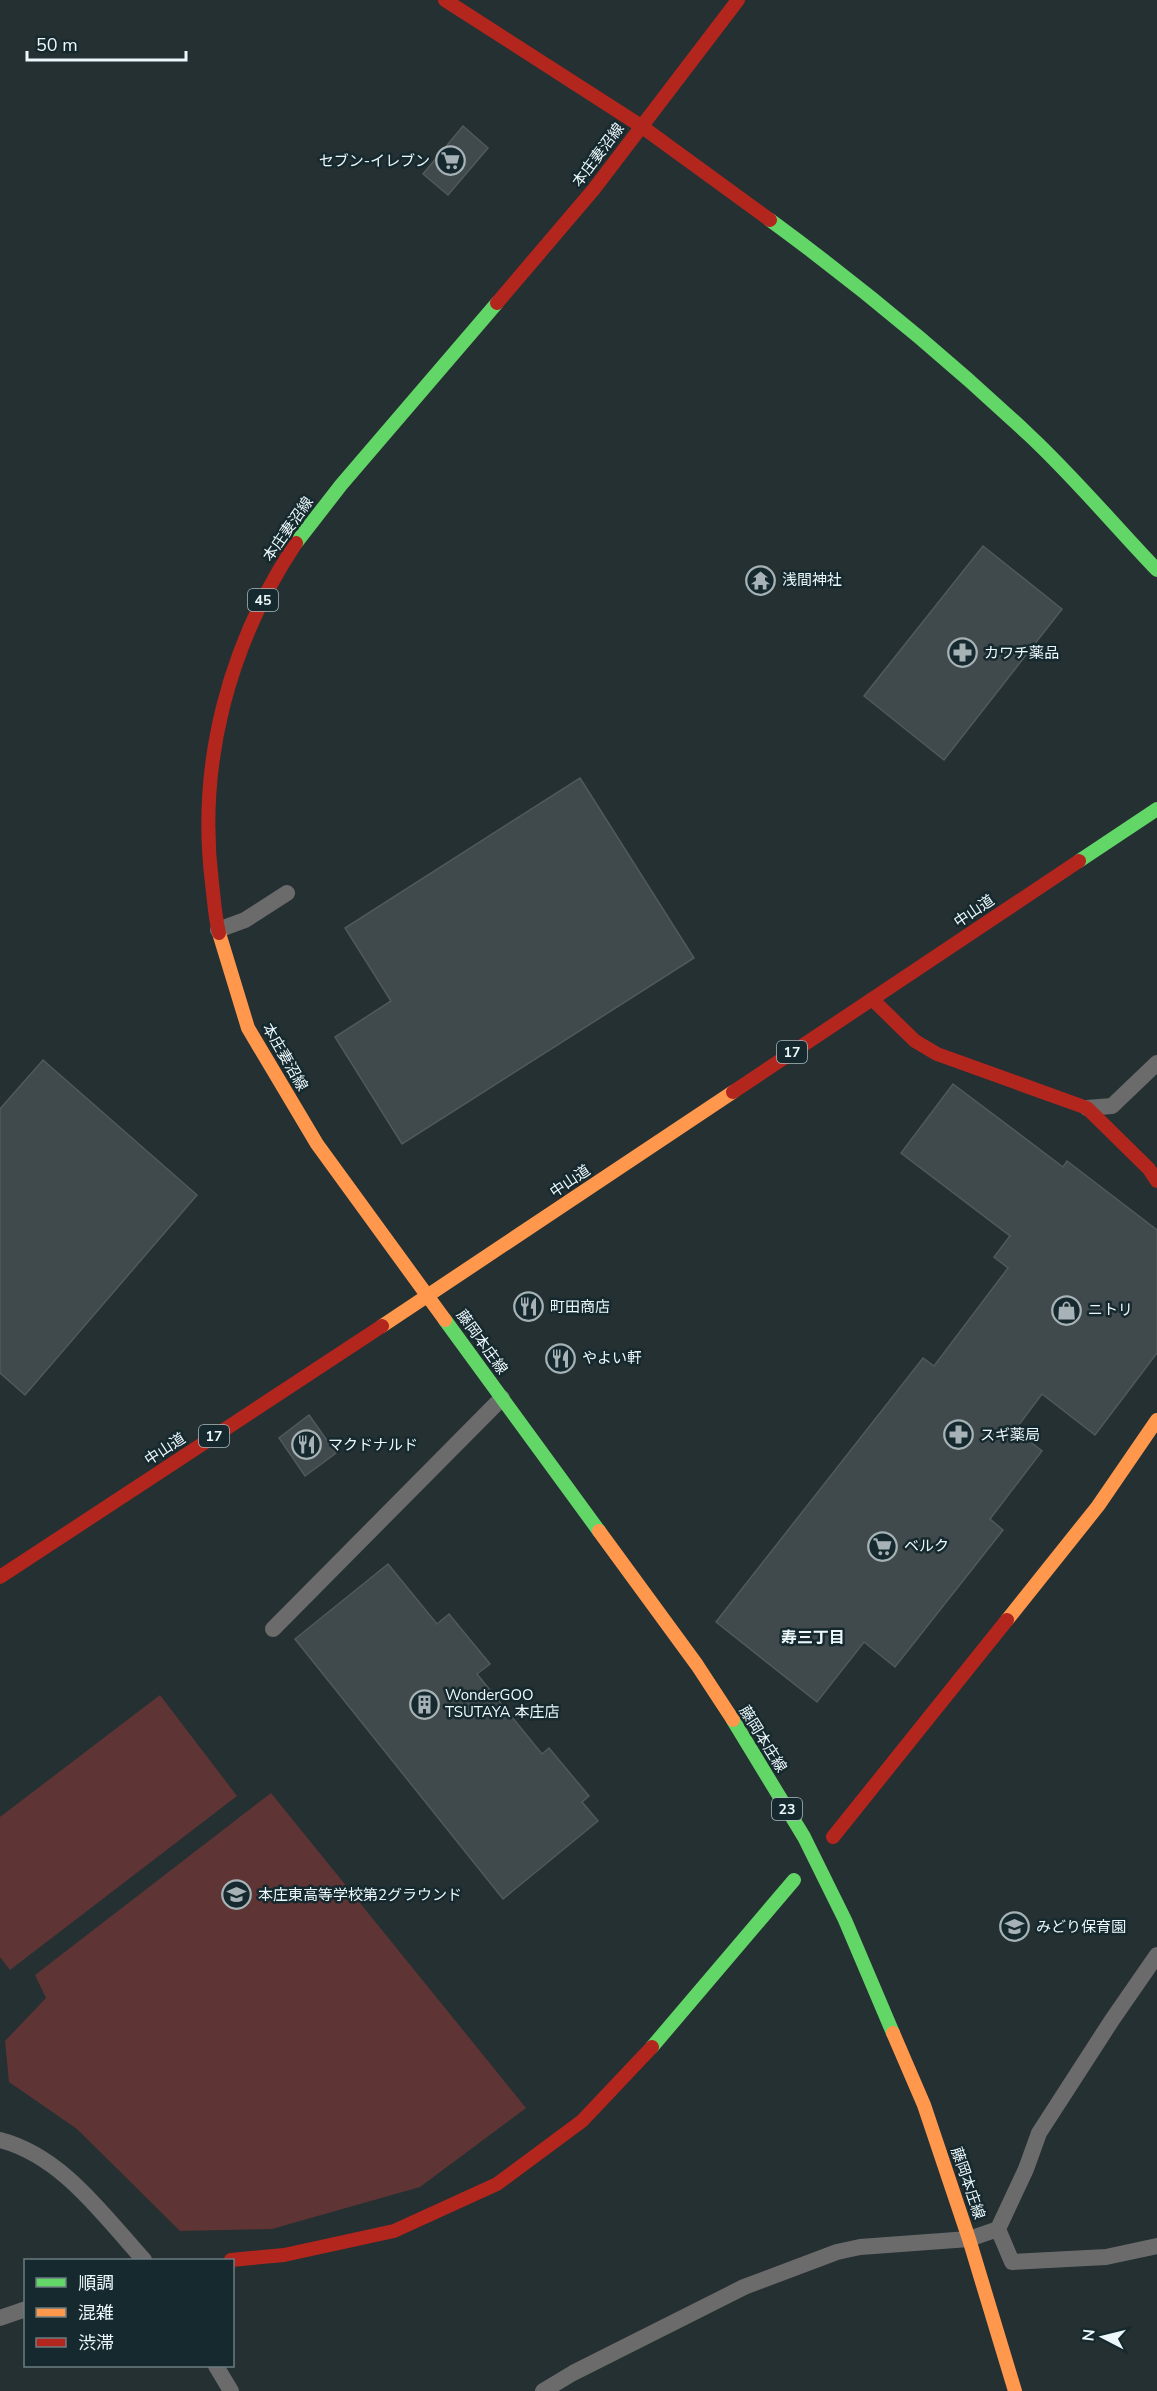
<svg xmlns="http://www.w3.org/2000/svg" width="1157" height="2391" font-family="'Nunito Sans','Noto Sans JP',sans-serif">
<style>
.green{fill:#5e3435}
.building{fill:#40494b;stroke:#50595b;stroke-width:1.5}
.lines{fill:none;stroke-linecap:round;stroke-linejoin:round}
.street{stroke:#6c6b6b;stroke-width:16}
.fast{stroke:#63d668;stroke-width:14}
.slow{stroke:#ff974d;stroke-width:14}
.jam{stroke:#b3261e;stroke-width:14}
.labels{text-anchor:middle;dominant-baseline:central;stroke-width:5;stroke-linejoin:round;paint-order:stroke}
.shield{fill:#15292e;stroke:#acbabe;stroke-width:1.5}
.shield-label{font-size:14px;font-weight:bold;fill:#ecf8fb}
.street-label{font-size:15px;fill:#ecf8fb;stroke:#15292e}
.poi-label{font-size:15px;fill:#ecf8fb;stroke:#15292e;text-anchor:start}
.neighbourhood-label{font-size:16px;font-weight:bold;fill:#ecf8fb;stroke:#15292e}
</style>
<rect width="100%" height="100%" fill="#253032"/>
<path class="green" d="M160,1695L237,1796L10,1970L0,1957V1817Z
M271,1793L526,2108L420,2187L272,2229L180,2231L77,2129L9,2082L5,2041L46,1998L35,1975Z"/>
<path class="building" d="M463,126L488,148L448,195L423,174Z
M983,546L1062,609L944,760L864,696Z
M580,778L694,958L402,1144L335,1037L391,1001L345,928Z
M43,1060L197,1195L25,1395L0,1373V1109Z
M953,1084L1063,1167L1067,1161L1157,1230V1353L1095,1435L1042,1394L1015,1430L1042,1451L990,1519L1003,1530L895,1667L864,1642L817,1702L716,1622L923,1358L934,1366L1008,1268L994,1257L1010,1236L901,1153Z
M309,1415L336,1453L305,1476L279,1438Z
M388,1564L437,1624L449,1614L490,1664L477,1674L542,1754L549,1748L589,1796L582,1802L598,1821L503,1899L295,1639Z"/>
<g class="lines">
<path class="street" d="M218,930L245,920L287,893
M1087,1108L1112,1106L1157,1063
M273,1629L502,1398
M0,2140C62,2156 103,2215 144,2260
M998,2229L1012,2262L1106,2257L1157,2246
M0,2318L26,2309
M216,2366L231,2391
M543,2391L573,2373L744,2287L837,2252L860,2247L969,2239L998,2229L1026,2169L1039,2133L1112,2020L1157,1955"/>
<path class="fast" d="M770,220C860,286 947,358 1029,435C1074,477 1114,525 1157,570
M296,543L341,485L497,303
M1079,861L1157,809
M445,1320L599,1531
M733,1720L804,1837L845,1920L893,2033
M652,2047L794,1880"/>
<path class="slow" d="M219,933L248,1028L317,1144L445,1320
M382,1326L733,1092
M599,1531L697,1665L733,1720
M1007,1620L1098,1506L1157,1420
M893,2033L924,2105L969,2239L1015,2391"/>
<path class="jam" d="M445,0L641,126L770,220
M497,303L594,189L738,0
M219,933C215,917 214,900 212,883C197,763 229,644 296,543
M872,999L915,1041L937,1054L1087,1108L1149,1169L1157,1181
M733,1092L1079,861
M0,1577L382,1326
M833,1837L1007,1620
M231,2260L284,2255L394,2231L497,2184L582,2121L652,2047"/>
</g>
<defs>
<symbol id="supermarket-ring" viewBox="-11 -11 22 22"><circle r="9.5" fill="#15292e" stroke="#a6b2b5" stroke-width="1.5"/><path d="M-6-5.5h2.5l.6 2H6L4.5 2H-2.5L-4.4-4H-6ZM-1.5 3.2a1.3 1.3 0 1 0 .1 0ZM3 3.2a1.3 1.3 0 1 0 .1 0Z" fill="#a6b2b5"/></symbol>
<symbol id="temple-ring" viewBox="-11 -11 22 22"><circle r="9.5" fill="#15292e" stroke="#a6b2b5" stroke-width="1.5"/><path d="M0-6L5-2H3V0L6.5 2.5H4V6H1.5V3h-3V6H-4V2.5H-6.5L-3 0V-2H-5Z" fill="#a6b2b5"/></symbol>
<symbol id="pharmacy-ring" viewBox="-11 -11 22 22"><circle r="9.5" fill="#15292e" stroke="#a6b2b5" stroke-width="1.5"/><path d="M-2-6h4v4h4v4h-4v4h-4v-4h-4v-4h4Z" fill="#a6b2b5"/></symbol>
<symbol id="restaurant-ring" viewBox="-11 -11 22 22"><circle r="9.5" fill="#15292e" stroke="#a6b2b5" stroke-width="1.5"/><path d="M-5-6h1v4h1v-4h1v4h1v-4h1v5L-1.5 .5V6h-2V.5L-5-1ZM5-6V6H3V1.5H1.5Q1.5-4 5-6Z" fill="#a6b2b5"/></symbol>
<symbol id="shop-ring" viewBox="-11 -11 22 22"><circle r="9.5" fill="#15292e" stroke="#a6b2b5" stroke-width="1.5"/><path d="M-5-2.5h2.3a2.7 3.5 0 0 1 5.4 0H5L5.5 6h-11ZM-1.5-2.5h3a1.5 2.3 0 0 0-3 0Z" fill="#a6b2b5"/></symbol>
<symbol id="building-ring" viewBox="-11 -11 22 22"><circle r="9.5" fill="#15292e" stroke="#a6b2b5" stroke-width="1.5"/><path d="M-4-6H4V6H1V3H-1V6H-4ZM-2.5-4.3h1.7v1.8h-1.7ZM.8-4.3h1.7v1.8H.8ZM-2.5-1h1.7V.8h-1.7ZM.8-1h1.7V.8H.8Z" fill="#a6b2b5"/></symbol>
<symbol id="school-ring" viewBox="-11 -11 22 22"><circle r="9.5" fill="#15292e" stroke="#a6b2b5" stroke-width="1.5"/><path d="M0-5L7-2L0 1L-7-2ZM-4 1L0 2.5L4 1V4Q0 6-4 4Z" fill="#a6b2b5"/></symbol>
</defs>
<g fill-rule="evenodd">
<use href="#supermarket-ring" x="434" y="144" width="33" height="33"/>
<use href="#temple-ring" x="744" y="564" width="33" height="33"/>
<use href="#pharmacy-ring" x="946" y="636" width="33" height="33"/>
<use href="#restaurant-ring" x="512" y="1290" width="33" height="33"/>
<use href="#shop-ring" x="1050" y="1294" width="33" height="33"/>
<use href="#restaurant-ring" x="544" y="1342" width="33" height="33"/>
<use href="#pharmacy-ring" x="942" y="1418" width="33" height="33"/>
<use href="#restaurant-ring" x="290" y="1428" width="33" height="33"/>
<use href="#supermarket-ring" x="866" y="1530" width="33" height="33"/>
<use href="#building-ring" x="408" y="1688" width="33" height="33"/>
<use href="#school-ring" x="220" y="1878" width="33" height="33"/>
<use href="#school-ring" x="998" y="1910" width="33" height="33"/>
</g>
<g class="labels">
<g class="shield">
<rect x="248" y="589" width="30" height="22" rx="4.5"/>
<rect x="777" y="1041" width="30" height="22" rx="4.5"/>
<rect x="199" y="1425" width="30" height="22" rx="4.5"/>
<rect x="772" y="1798" width="30" height="22" rx="4.5"/>
</g>
<g class="shield-label">
<text x="263" y="600">45</text>
<text x="792" y="1052">17</text>
<text x="214" y="1436">17</text>
<text x="787" y="1809">23</text>
</g>
<g class="street-label">
<text transform="translate(598 155) rotate(-53)">本庄妻沼線</text>
<text transform="translate(288 529) rotate(-55)">本庄妻沼線</text>
<text transform="translate(974 911) rotate(-34)">中山道</text>
<text transform="translate(285 1057) rotate(60)">本庄妻沼線</text>
<text transform="translate(570 1181) rotate(-34)">中山道</text>
<text transform="translate(482 1342) rotate(54)">藤岡本庄線</text>
<text transform="translate(165 1449) rotate(-33)">中山道</text>
<text transform="translate(763 1739) rotate(58)">藤岡本庄線</text>
<text transform="translate(968 2183) rotate(71)">藤岡本庄線</text>
</g>
<g class="poi-label">
<text x="430" y="161" text-anchor="end">セブン-イレブン</text>
<text x="782" y="580">浅間神社</text>
<text x="984" y="653">カワチ薬品</text>
<text x="550" y="1307">町田商店</text>
<text x="1088" y="1310">ニトリ</text>
<text x="582" y="1358">やよい軒</text>
<text x="980" y="1435">スギ薬局</text>
<text x="328" y="1445">マクドナルド</text>
<text x="904" y="1546">ベルク</text>
<text x="445" y="1695">WonderGOO<tspan x="445" dy="17">TSUTAYA 本庄店</tspan></text>
<text x="258" y="1895">本庄東高等学校第2グラウンド</text>
<text x="1036" y="1927">みどり保育園</text>
</g>
<g class="neighbourhood-label">
<text x="813" y="1638">寿三丁目</text>
</g>
</g>
<rect x="24" y="2259" width="210" height="108" fill="#15292e" stroke="#6b7c80" stroke-width="1.5"/>
<rect x="36" y="2278" width="30" height="9" fill="#63d668" stroke="#6b7c80" stroke-width="1.5"/>
<text x="78" y="2289" font-size="18" fill="#ecf8fb">順調</text>
<rect x="36" y="2308" width="30" height="9" fill="#ff974d" stroke="#6b7c80" stroke-width="1.5"/>
<text x="78" y="2319" font-size="18" fill="#ecf8fb">混雑</text>
<rect x="36" y="2338" width="30" height="9" fill="#b3261e" stroke="#6b7c80" stroke-width="1.5"/>
<text x="78" y="2349" font-size="18" fill="#ecf8fb">渋滞</text>
<g transform="translate(1103 2337) rotate(277)" stroke="#15292e" stroke-width="4.5" paint-order="stroke">
<path d="M0-4.5L10 22L0 15L-10 22Z" fill="#ecf8fb"/>
<text y="-9" font-size="16" font-weight="bold" text-anchor="middle" fill="#ecf8fb">N</text>
</g>
<path d="M27 51v9h159v-9" fill="none" stroke="#ecf8fb" stroke-width="3"/>
<text x="36" y="51" font-size="18" fill="#ecf8fb" stroke="#15292e" stroke-width="4.5" paint-order="stroke">50 m</text>
</svg>
